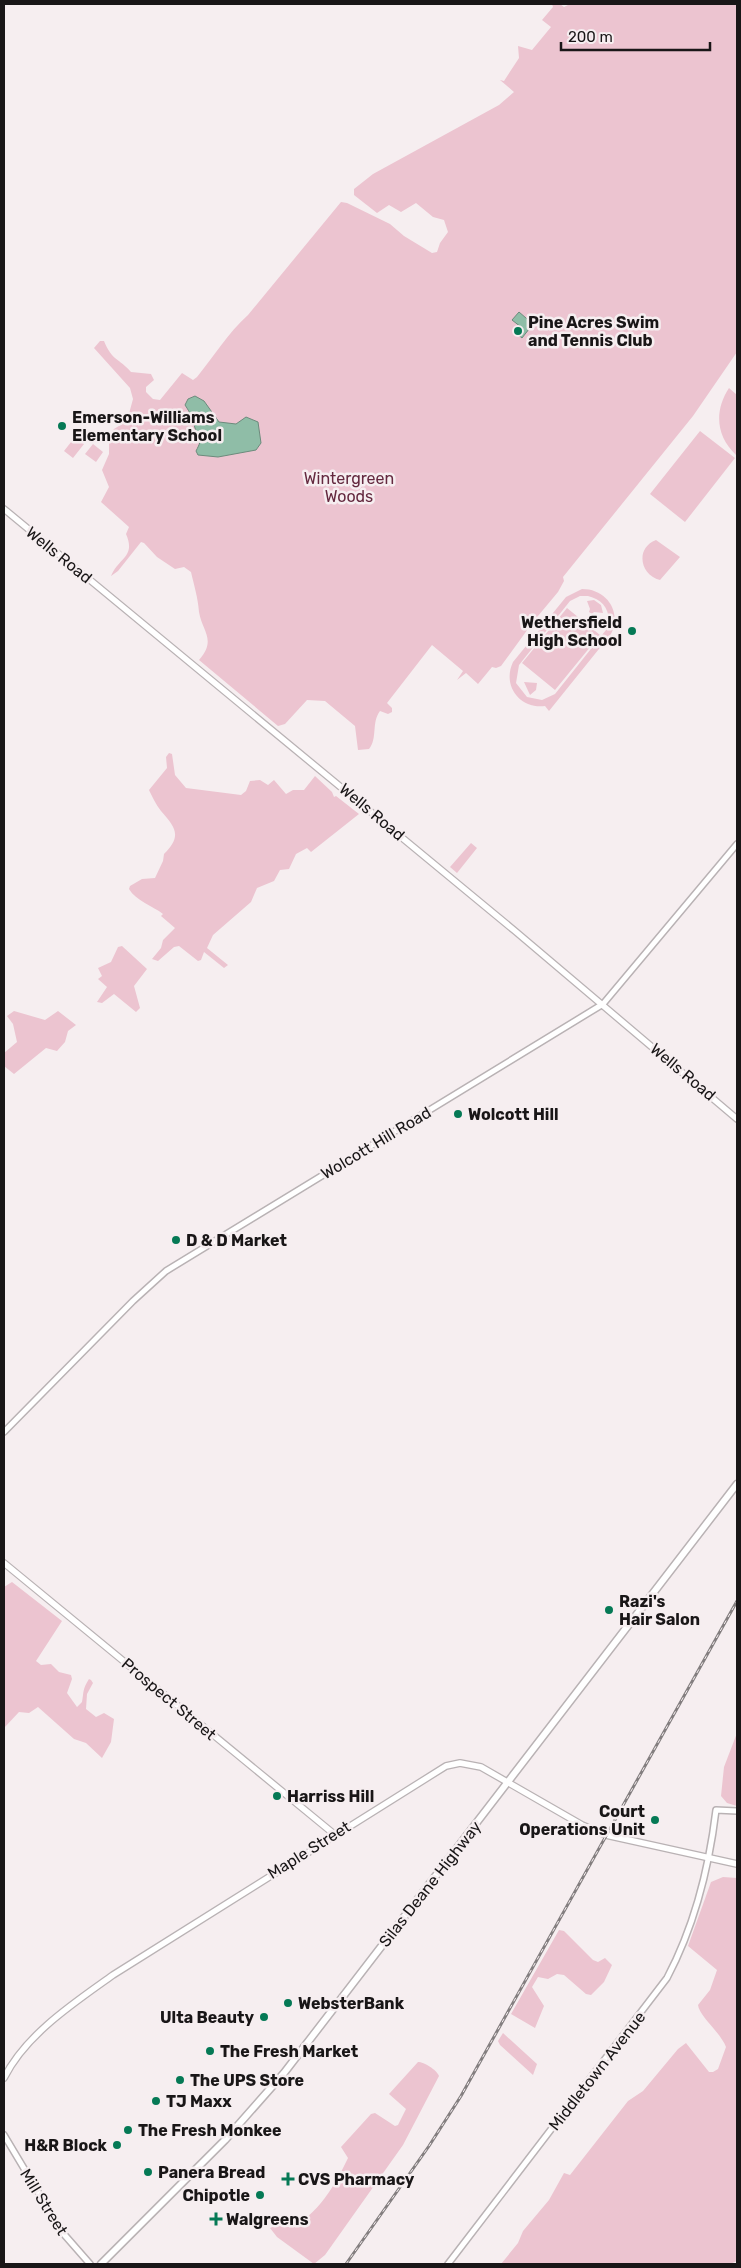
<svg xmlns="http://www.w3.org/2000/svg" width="741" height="2268" font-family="Rubik,sans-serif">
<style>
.green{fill:#ecc4d0;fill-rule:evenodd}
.water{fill:#8fbda7;stroke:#6c8b7c}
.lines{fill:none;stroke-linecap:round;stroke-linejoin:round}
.tertiary-casing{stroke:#b9b2b4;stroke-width:8}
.secondary-casing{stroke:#b9b2b4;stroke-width:8}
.primary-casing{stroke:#b9b2b4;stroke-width:9}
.tertiary{stroke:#fff;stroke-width:5}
.secondary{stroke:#fff;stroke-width:5.5}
.primary{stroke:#fff;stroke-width:6}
.rail-casing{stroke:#837e7f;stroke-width:3}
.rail{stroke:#f6eef0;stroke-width:1;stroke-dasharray:4;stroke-linecap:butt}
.poi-dot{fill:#057955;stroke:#f6eef0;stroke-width:2}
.labels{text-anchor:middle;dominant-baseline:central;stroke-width:5;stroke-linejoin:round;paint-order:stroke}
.poi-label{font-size:16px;font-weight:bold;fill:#191617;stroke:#f6eef0;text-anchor:start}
.park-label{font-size:16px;fill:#64293f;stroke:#f6eef0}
.street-label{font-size:16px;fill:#191617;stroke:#f6eef0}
</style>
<rect width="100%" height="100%" fill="#f6eef0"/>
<path class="green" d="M552,4H560L564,7L570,4H737V352L693,416L563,577L564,581L558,592L533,622L501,666L496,668L492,667L478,684L466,673L457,680L463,671L432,645L387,703L392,708V712L388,714L380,711C371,723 378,738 369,749L358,750L355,726L325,701L307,700L285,724L278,726L199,660C217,640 202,631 199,612C198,598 194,585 191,572L184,567L175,569L157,557L144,543L141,542L118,571L111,576C119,557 136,557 126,534L129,527L101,502L109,487L102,470L109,454V436L114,429L127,421L133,399L130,388L94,348L100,341H104C112,361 119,358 131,372L151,374L154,380L146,387V392L153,399L160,400L182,373L193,380L197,377C214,356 228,333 248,315L341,202L347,203L390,224L404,236L432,253L437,252L440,243L448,232L444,220L433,217L416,203L401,212L389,205L377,213L354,195V189L373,174L499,105L514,92L500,80L504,81L519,58L518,46L532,50L551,27L542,20L553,7Z
M729,388L737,395L736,455C716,436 714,411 729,388Z
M700,431L735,458L685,522L650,494Z
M75,437L84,444L73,458L64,451Z
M93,444L103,452L96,462L85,454Z
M656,540L680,557L660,580C640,575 635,548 656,540Z
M582,589C607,589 622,612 611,634L549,711L545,706C519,709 502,685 513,662L566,597ZM588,596C605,600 613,614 606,630L555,694L542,700L527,697L516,683L519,665L570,601L580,596Z
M594,600L601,605L603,613L594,612L592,614L589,612L590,609L587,601Z
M567,608L600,635L555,690L522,663Z
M524,682L537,683L536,690L530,695Z
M169,753L172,754L175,775L186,788L241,795L246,791L250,781L260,780L268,785L274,780L286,794L293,790H304L315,776L332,792L334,797L336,796L359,814L311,852L307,848L296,854L289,869L280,870L274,881L257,888L251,902L213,935L207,948L228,965L224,968L204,952L201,960L198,961L179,946L174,947L158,961L152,959L161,948L163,940L175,928L161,916L163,914C153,906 136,901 129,889L130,886L142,879L155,878L163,861L164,854C182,836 176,828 161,811C156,805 152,796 149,790L167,768L166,757Z
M471,843L477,848L457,873L450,867Z
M122,946L147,969L134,986L140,1008L136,1012L114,994L102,1003L97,1002L107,987L98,979L102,976L98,968L111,962L118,947Z
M14,1011L45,1020L58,1011L76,1025L68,1031L65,1042L57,1051L46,1048L14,1074L4,1066V1053L17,1042L13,1024L7,1016Z
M12,1582L62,1621L36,1661L41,1665L51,1664L59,1672L71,1675L72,1679L67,1693L77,1707L82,1702C84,1692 82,1690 89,1679L91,1680L93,1683L87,1694L86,1709L96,1717L104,1713L114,1719L111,1742L102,1758L86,1743L74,1739L38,1707L29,1713L19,1712L4,1728V1587Z
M737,1733V1806L727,1803L721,1796L724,1767Z
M723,1877L737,1878V2261L730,2264H501L518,2243L523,2231L549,2200L564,2173L570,2175L628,2101L643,2091L678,2049L686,2043L709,2072H713L718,2069L726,2047C721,2033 699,2016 698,2005L710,1990L717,1970L688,1946L711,1882Z
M559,1930L564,1931L593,1960L598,1962L605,1958L612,1965L604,1982L591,1995L586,1994L564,1975L557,1974L548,1979L538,1977L532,1987L544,2006L535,2028L511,2014Z
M503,2033L537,2064L533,2075L500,2045L498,2041Z
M418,2062C424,2062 437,2070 439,2076L403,2145L325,2255L314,2264L277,2237L270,2228L277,2225L289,2227C317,2218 336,2183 348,2158L341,2147L371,2114L375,2113L395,2126L398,2125L406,2109L389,2094Z"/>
<path class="water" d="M519,312L533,324L522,338L516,333L521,327L512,320Z
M195,396L204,401L219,422L236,424L246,417L258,422L261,443L256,450L218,457L198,455L196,451C204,436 199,439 195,428C192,417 191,414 185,405L188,399Z"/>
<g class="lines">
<defs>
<path id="tertiary" d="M4,1432L133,1301L166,1271L603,1004L737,844
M4,2135L62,2232L90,2264
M448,2264L667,1978C695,1925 709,1868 716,1810L737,1811"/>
<path id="secondary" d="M4,509L515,931L737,1119
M4,1563L334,1834
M4,2078C26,2034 74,2003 113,1975L446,1766L460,1763L481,1767L582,1825L606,1835L737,1864"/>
<path id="primary" d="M101,2264L225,2140L284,2073L737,1484"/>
</defs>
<use href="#tertiary" class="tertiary-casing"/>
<use href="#secondary" class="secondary-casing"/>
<use href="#primary" class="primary-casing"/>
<use href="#tertiary" class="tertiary"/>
<use href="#secondary" class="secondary"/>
<use href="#primary" class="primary"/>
<defs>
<path id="rail" d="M346,2264L429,2146L461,2096L737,1601"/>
</defs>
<use href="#rail" class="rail-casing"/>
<use href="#rail" class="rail"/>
</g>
<g class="poi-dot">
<circle cx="518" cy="331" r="5"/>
<circle cx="62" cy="426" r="5"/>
<circle cx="632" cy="631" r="5"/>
<circle cx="458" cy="1114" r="5"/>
<circle cx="176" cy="1240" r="5"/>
<circle cx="609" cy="1610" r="5"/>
<circle cx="277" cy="1796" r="5"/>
<circle cx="655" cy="1820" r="5"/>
<circle cx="288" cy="2003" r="5"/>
<circle cx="264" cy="2017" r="5"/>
<circle cx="210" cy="2051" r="5"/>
<circle cx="180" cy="2080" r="5"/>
<circle cx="156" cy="2101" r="5"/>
<circle cx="128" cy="2130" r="5"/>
<circle cx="117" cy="2145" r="5"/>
<circle cx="148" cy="2172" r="5"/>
<path d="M285.5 2171.5h5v5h5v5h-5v5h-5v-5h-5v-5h5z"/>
<circle cx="260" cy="2195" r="5"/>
<path d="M213.5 2211.5h5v5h5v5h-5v5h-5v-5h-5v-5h5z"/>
</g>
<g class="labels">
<g class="poi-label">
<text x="528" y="322">Pine Acres Swim<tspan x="528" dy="18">and Tennis Club</tspan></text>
<text x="72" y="417">Emerson-Williams<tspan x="72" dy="18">Elementary School</tspan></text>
<text x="622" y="622" text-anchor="end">Wethersfield<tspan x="622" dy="18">High School</tspan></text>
<text x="468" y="1114">Wolcott Hill</text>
<text x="186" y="1240">D &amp; D Market</text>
<text x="619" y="1601">Razi's<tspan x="619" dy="18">Hair Salon</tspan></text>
<text x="287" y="1796">Harriss Hill</text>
<text x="645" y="1811" text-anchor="end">Court<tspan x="645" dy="18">Operations Unit</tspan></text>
<text x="298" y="2003">WebsterBank</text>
<text x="254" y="2017" text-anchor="end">Ulta Beauty</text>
<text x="220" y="2051">The Fresh Market</text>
<text x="190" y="2080">The UPS Store</text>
<text x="166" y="2101">TJ Maxx</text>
<text x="138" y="2130">The Fresh Monkee</text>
<text x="107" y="2145" text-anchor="end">H&amp;R Block</text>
<text x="158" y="2172">Panera Bread</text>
<text x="298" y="2179">CVS Pharmacy</text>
<text x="250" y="2195" text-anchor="end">Chipotle</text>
<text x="226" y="2219">Walgreens</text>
</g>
<g class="park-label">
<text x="349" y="478">Wintergreen<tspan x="349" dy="18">Woods</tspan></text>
</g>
<g class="street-label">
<text transform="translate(59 555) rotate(39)">Wells Road</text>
<text transform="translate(372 812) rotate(40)">Wells Road</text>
<text transform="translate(683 1072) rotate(40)">Wells Road</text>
<text transform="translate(376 1143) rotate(-31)">Wolcott Hill Road</text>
<text transform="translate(169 1699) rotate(40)">Prospect Street</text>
<text transform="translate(309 1850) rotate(-32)">Maple Street</text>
<text transform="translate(430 1884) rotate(-52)">Silas Deane Highway</text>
<text transform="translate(597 2071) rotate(-52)">Middletown Avenue</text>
<text transform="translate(44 2202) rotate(58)">Mill Street</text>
</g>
</g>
<rect width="741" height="2268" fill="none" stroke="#191617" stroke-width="10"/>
<path d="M561 42v8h149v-8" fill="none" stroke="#191617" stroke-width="2.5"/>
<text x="568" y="42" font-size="15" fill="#191617" stroke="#f6eef0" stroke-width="4" paint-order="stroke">200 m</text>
</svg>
